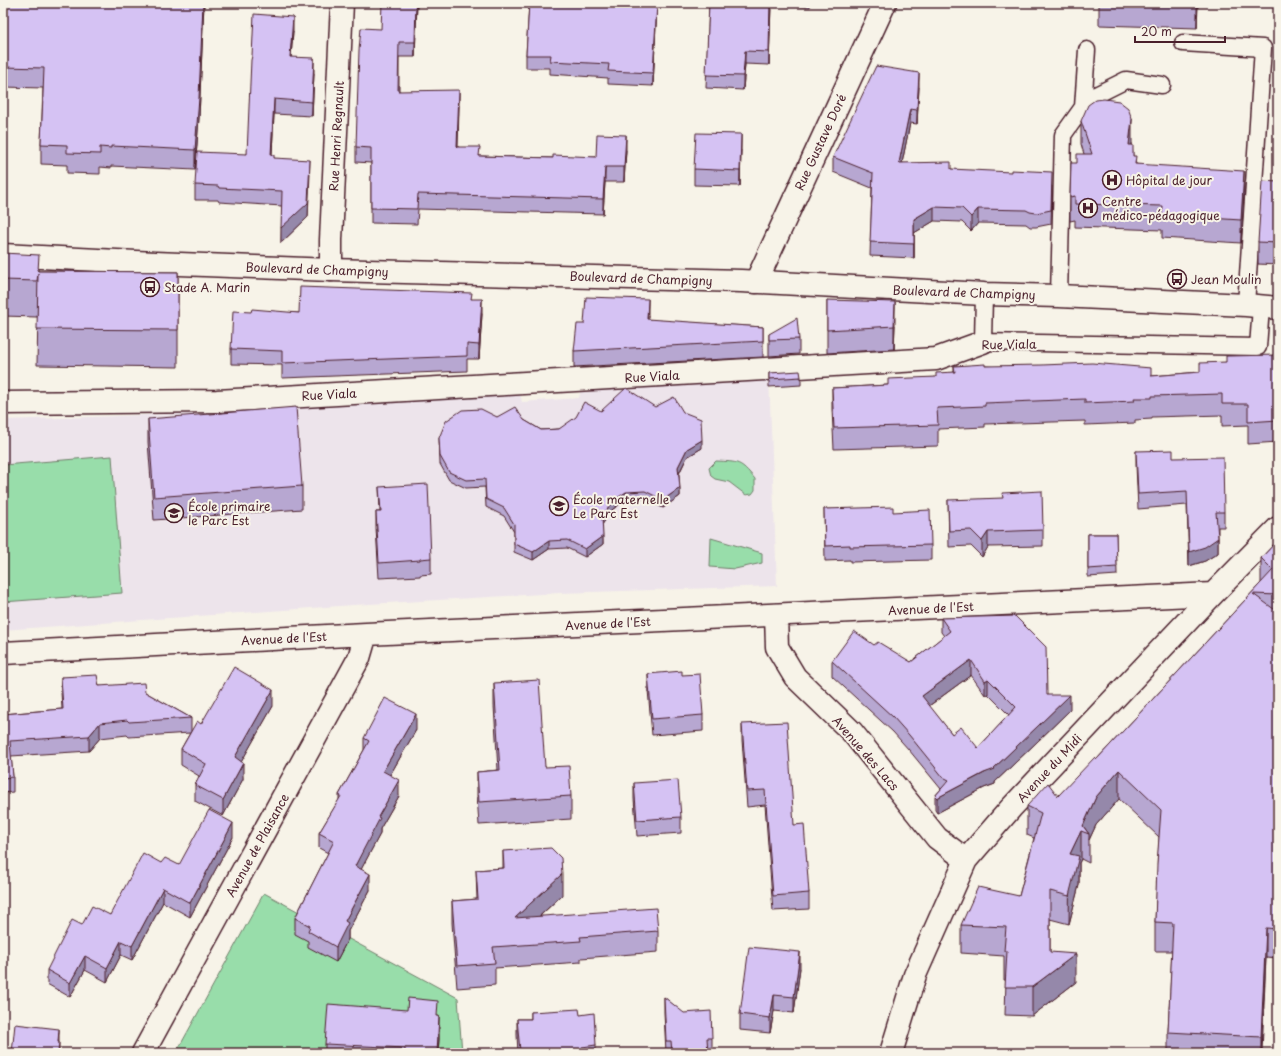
<svg xmlns="http://www.w3.org/2000/svg" width="1281" height="1056" font-family="'Playpen Sans',sans-serif">
<style>
.built{fill:#ede4eb}
.green{fill:#98ddaa;stroke:#717e6a}
.lines{fill:none;stroke-linecap:round;stroke-linejoin:round}
.lane-casing{stroke:#4a1f2b;stroke-width:19}
.street-casing{stroke:#4a1f2b;stroke-width:25}
.secondary-casing{stroke:#4a1f2b;stroke-width:25}
.lane{stroke:#f7f3e8;stroke-width:16}
.street{stroke:#f7f3e8;stroke-width:22}
.secondary{stroke:#f7f3e8;stroke-width:22}
.wall{fill:#b7a7d1;stroke:#4a1f2b;fill-rule:evenodd}
.shaded-wall{fill:#9588aa;stroke:#4a1f2b}
.building{fill:#d5c2f3;stroke:#4a1f2b;fill-rule:evenodd}
.labels{text-anchor:middle;dominant-baseline:central;stroke-width:4;stroke-linejoin:round;paint-order:stroke}
.street-label{font-size:12px;fill:#4a1f2b;stroke:#f7f3e8}
.poi-label{font-size:12px;fill:#4a1f2b;stroke:#f7f3e8;text-anchor:start}
</style>
<rect width="100%" height="100%" fill="#f7f3e8"/>
<filter id="ink" filterUnits="userSpaceOnUse"><feTurbulence type="fractalNoise" baseFrequency=".025" numOctaves="2"/><feDisplacementMap in="SourceGraphic" scale="8" xChannelSelector="R" yChannelSelector="G"/><feConvolveMatrix kernelMatrix="1 2 1 2 8 2 1 2 1" color-interpolation-filters="sRGB"/></filter>
<g filter="url(#ink)">
<path class="built" d="M769,376L777,586L560,593L353,605L3,630V420L206,413L520,394L522,402L579,398L581,389Z"/>
<path class="green" d="M236,3H317V7Z
M112,456L122,593L3,602V465Z
M716,461C739,462 740,461 755,479V490L752,494L746,495L729,482L715,479L711,476L709,468Z
M711,538L762,553V563L735,569L710,567Z
M264,893L458,998L462,1053H176Z"/>
<g class="lines">
<defs>
<path id="lane" d="M1183,43L1263,48L1246,305
M1084,101L1126,80L1162,85
M984,294L983,342L1258,347L1261,307
M1059,296L1063,135L1083,107L1087,50"/>
<path id="street" d="M331,270V240L342,3
M756,282L885,3
M3,403L217,401L936,359L983,342
M776,615L777,647L795,677L852,732L937,838L966,860
M3,653L366,634L1213,594
M143,1053L359,658L366,634
M891,1053L915,975L966,860L1011,808L1213,594L1278,528"/>
<path id="secondary" d="M3,255L155,263L331,270L741,281L984,294L1059,296L1246,305L1278,308"/>
</defs>
<use href="#lane" class="lane-casing"/>
<use href="#street" class="street-casing"/>
<use href="#secondary" class="secondary-casing"/>
<use href="#lane" class="lane"/>
<use href="#street" class="street"/>
<use href="#secondary" class="secondary"/>
</g>
<path class="wall" d="M3,3H204L199,118L195,170L111,166V168L100,167V174L67,173V165L41,164V144L43,88L3,87Z
M417,3L415,57H399V91L459,105L458,147L480,156L553,158L596,157L626,150L624,182H605L603,214L418,209L417,224L371,223V163L356,162V147L381,29Z
M529,3H657L653,86L608,84V78L550,74V68H526V55Z
M709,3H810V7L771,5L769,65L745,64L743,90L706,88Z
M1099,3H1198L1197,28L1099,25Z
M293,31L291,57L314,73L312,116L274,114L272,155L274,158L310,174L308,217L281,243L282,206L219,202L218,200H195V185L247,154Z
M919,87L917,124L910,123L902,163L951,169L1052,186L1051,224L1036,227H1030L1026,224L978,223L971,231L962,222L934,221L914,233V258L870,256L872,188L833,172V157Z
M1081,121L1132,143L1133,156L1136,164L1244,195L1241,243L1162,238V230L1075,227V220L1070,221V197L1077,163L1084,154L1081,144Z
M741,150L740,186L694,185V169Z
M1278,182V265L1258,264V242Z
M3,253L39,271L178,272V367L37,365L38,313L37,317L3,316Z
M472,299L482,314L479,359H467V371L282,378V365L231,364V349L251,312L299,313Z
M827,300L895,325L894,349L827,353Z
M648,315V320L763,327V357L574,367V351L584,324Z
M769,334L799,339V354L769,356Z
M1278,355V442L1248,444V425L1222,426V415L1152,417V419L1135,420V423L1085,425V421L985,424V427L938,429V446L834,449L832,409V388L888,385L936,377L954,372V366H985L1151,376L1200,372L1226,362Z
M769,373L801,377V385L769,387Z
M601,411L702,448L687,457L679,474L680,496L663,508L645,499L626,500L613,509L602,524L603,544L585,557L567,548L549,549L533,560L514,552V532L504,516L486,507L485,487L466,488L449,480L440,464L439,438L497,417L524,420L541,430L559,429Z
M148,419L302,486V509L154,520L148,442Z
M1136,451L1173,458L1224,512V527H1218V553L1205,561L1189,566L1187,505L1138,509L1136,465Z
M379,487L431,558V574L420,575V576L379,578L376,528V512H380Z
M948,500L1043,530V546L988,547L982,557L971,546L949,547Z
M824,509L893,512L931,545V560L850,562V560L825,561Z
M1088,534H1116L1117,575L1088,577Z
M1278,540V958L1266,957L1262,1053H1168V1032L1172,951H1155V922L1159,837L1119,799L1096,825L1089,840V863L1081,859L1079,863V885L1069,924L1050,919V952L1076,982L1032,1016L1005,1015L1006,980H1004V956L961,953V925L1019,896L1034,838L1027,835V806L1058,796L1097,759L1261,583V558Z
M941,618L1047,695L1070,710L1038,741L995,782V784L984,788L937,813L935,810V796L941,789L909,750L893,732L832,676V661L874,645L911,662L944,636L941,632ZM971,675L985,695L988,694L1009,715L978,748L952,734L929,706Z
M648,674L682,675L703,715V731L652,735L648,690Z
M61,677L99,686L145,692L191,718V733L201,724L273,706L241,762L243,779L223,816L195,801V785L199,776L181,765V749L190,733L129,737L127,735L100,738L89,751L11,756L13,777V792L3,793V714L62,709L61,692Z
M494,683L545,767L571,796V819L479,825L477,795V772L498,770L494,706Z
M742,724L794,825L809,893V909L773,911L765,805L747,807L742,740Z
M416,730L390,775L399,796L380,829V834L361,869L370,890L348,931V939L336,962L308,947V941L295,934V918L328,853L319,848V833L339,800V795L364,750V738Z
M634,783L681,817V833L637,836L634,799Z
M233,837L190,917L163,902L132,960L121,955L107,982L85,970L70,997L47,984V970L82,925L110,915L161,863L179,865Z
M503,851L562,895L540,916L658,931V952L581,958V962L495,968V985L457,988L452,923V901L477,899L476,870L503,868Z
M800,968L794,1013L774,1011L770,1033L740,1030V1014Z
M664,997L712,1038V1053H666L664,1012Z
M531,1012L580,1015L596,1045V1053H518L517,1035V1019H531Z
M438,1016L439,1039L438,1053H325V1044Z"/>
<path class="shaded-wall" d="M203,3H204L199,118L195,170V150Z
M416,3H417L415,57V42Z
M657,3L653,86V73Z
M770,3H771L769,65V52Z
M1197,3H1198L1197,28Z
M293,17V31L290,71V57Z
M745,51V64L743,90V76Z
M314,58V73L312,116V102Z
M919,73V87L917,124V110Z
M459,90V105L457,162V147Z
M274,99V114L271,169V155Z
M910,109V123L899,178V163Z
M1132,119V143L1129,168V145Z
M741,134V150L740,186V171Z
M626,135V150L624,182V167Z
M310,160L308,217L281,243V228Z
M605,167V182L603,214V199Z
M1244,171V195L1241,243V220Z
M934,207V221L914,233V258V219Z
M978,209V223L971,231V217Z
M482,299V314L479,359V345Z
M648,299V315L647,335V319Z
M895,302V325L894,349V326Z
M702,440V448L687,457L678,475V467L687,449Z
M680,488V496L663,508V500Z
M626,492V500L613,509L602,525V517L613,501Z
M988,532V547L982,557V541Z
M603,536V544L585,557V549Z
M1218,538V553L1205,561L1189,566V552Z
M549,541V549L533,560V552Z
M971,660V675L922,711V696Z
M988,679V694L985,695V681Z
M273,690V706L235,773V757Z
M1070,695V710L1038,741L995,782V784L984,788L937,813V798L994,768Z
M416,714V730L383,787V771Z
M100,723V738L89,751V736Z
M243,763V779L223,816V800Z
M1119,770V799L1096,825L1089,840V834L1083,826L1096,797Z
M399,780V796L380,829V834L355,881V866L378,817Z
M233,823V837L190,917V903Z
M1081,831V859L1079,863V885L1069,924L1070,854Z
M370,874V890L348,931V939L336,962V947L345,921Z
M562,874V895L515,939V918Z
M163,888V902L132,960V946Z
M1266,928V957L1261,1053V1037Z
M121,941V955L107,982V968Z
M800,952V968L794,1013V997Z
M1076,954V982L1032,1016V987Z
M85,956V970L70,997V983Z
M774,995V1011L770,1033V1018Z
M439,1016V1039L438,1053H437Z
M59,1029V1053H58V1042Z"/>
<path class="building" d="M3,3H203L199,98L195,150L111,146V148L100,147V154L67,153V145L41,144L44,68L3,67Z
M382,3H416L415,42H399L398,91L459,90L457,147H480L479,156L553,158V155L596,157L597,134L626,135L624,167H605L603,199L418,194L417,209L371,208V148L356,147L359,50L361,28L381,29Z
M529,3H657L653,73L608,71L609,64L550,61L551,55H526Z
M709,3H770L769,52L745,51L743,76L706,75Z
M254,14L293,17L290,57L314,58L312,102L274,99L271,155H274V158L310,160L308,203L281,228L282,191L219,188L218,186L195,185L197,152L247,154L251,60L252,56Z
M876,66L919,73L917,110L910,109L899,163L951,162V169L1011,172V170L1052,172L1051,210L1036,213L1030,212L1026,210L978,209L971,217L962,208L934,207L914,219V244L870,242L873,173L833,157Z
M1104,99L1119,101L1128,108L1132,119L1129,145H1133V156H1136L1135,164L1244,171L1241,220L1162,215L1163,206L1075,204V196L1070,197L1071,163H1077V154H1092L1081,121L1088,105L1095,100Z
M696,133L741,134L740,171L694,169Z
M1262,181L1278,182V243L1258,242Z
M3,253L39,255L38,271L178,272V330L37,329L38,273L37,281L3,280Z
M300,287L472,293L471,299H482L479,345L467,344V356L282,363V351L231,349L233,311L251,312L252,309L299,313Z
M586,297L648,299L647,319L763,327V341L574,351L577,324H584Z
M827,300L895,302L894,326L827,330Z
M797,318L799,339L769,340V334Z
M1278,355V420L1248,422V404H1222V394L1152,396V398H1134L1135,401L1085,403V399L985,403V406L937,408L938,425L834,428L832,388L888,385V379L936,377V373L955,372L954,366L985,364V366L1042,365L1092,363L1151,368V376L1200,372V363L1226,362V356Z
M800,371L801,377L769,379V373Z
M626,388L655,407L674,397L683,412L701,419L702,440L687,449L678,467L680,488L663,500L645,491L626,492L613,501L602,517L603,536L585,549L567,540L549,541L533,552L514,544V524L504,508L486,499L485,479L466,480L449,472L440,456L439,438L446,421L462,410L481,409L497,417L515,407L524,420L541,430L559,429L576,417L584,402L601,411Z
M296,407L302,486L154,497L148,419Z
M1173,450V458L1223,457L1224,512H1216L1218,538L1205,547L1189,552L1187,491L1138,494L1136,451Z
M428,484L431,558L420,559V560L379,563L376,512H381L379,487Z
M1042,491L1043,530L988,532L982,541L971,530L949,531L948,500L1003,498L1002,493Z
M893,507V512L930,510L931,545L850,547V545L825,546L824,509Z
M1088,534H1116L1117,567L1088,569Z
M1278,540V595L1253,594L1278,612V929L1266,928L1261,1037L1168,1032L1173,923L1155,922L1157,864L1161,810L1119,770L1096,797L1083,826L1089,834L1081,831L1070,854L1079,856L1069,896L1050,891V952L1076,954L1032,987H1005L1007,951H1004L1006,927L961,925L978,887L1019,896L1041,813L1027,806L1048,783L1058,796L1095,757L1097,759L1273,570L1261,558Z
M1015,616L1046,647L1047,695H1070L1038,726L994,768L995,769L984,773L937,798L935,796L949,780L943,777L909,735L893,717L832,661L854,631L874,645L878,642L911,662L950,631L941,618ZM971,660L985,681L988,679L1016,707L978,748L961,727L952,734L922,696Z
M234,667L273,690L235,757L243,763L223,800L195,785L206,764L181,749L197,721L201,724Z
M682,671V675L700,674L703,715L652,719L648,674Z
M97,675L99,686L144,683L145,692L191,718L129,722L127,720L100,723L89,736L10,741L13,777L3,778V714L63,709L61,677Z
M539,680L545,767L569,766L571,796L479,802L477,772L500,770L494,683Z
M385,698L416,714L383,771L399,780L378,817L380,818L355,866L370,874L345,921L348,923L336,947L308,931L310,926L295,918L334,841L319,833L341,796L339,795L369,741L364,738Z
M787,722L794,825L804,824L809,893L773,896L765,790L747,791L742,724Z
M678,780L681,817L637,820L634,783Z
M209,810L233,823L190,903L163,888L132,946L121,941L107,968L85,956L70,983L47,970L72,920L82,925L92,906L110,915L143,853L161,863L165,858L179,865Z
M551,848L561,858L562,874L515,918L656,908L658,931L580,937L581,941L493,947L495,963L457,966L452,901L478,899L476,870L504,868L503,851Z
M749,947L800,952L794,997L774,995L770,1018L740,1014Z
M664,997L684,1013L711,1011L712,1038H707L708,1053H672L671,1041H666Z
M408,998L438,1001L437,1016H439L437,1053H405V1048L325,1044L328,1004L407,1010Z
M579,1009L580,1015L594,1013L596,1045L582,1047L583,1052L570,1053H534V1050L520,1051L517,1019H531V1012Z
M15,1024L59,1029L58,1042H59L58,1053H12Z"/>
</g>
<defs>
<symbol id="hospital-ring" viewBox="-11 -11 22 22"><circle r="9.5" fill="#f7f3e8" stroke="#4a1f2b" stroke-width="1.5"/><path d="M-5-5h3v3.5h4V-5h3V5h-3V1.5h-4V5h-3Z" fill="#4a1f2b"/></symbol>
<symbol id="bus-ring" viewBox="-11 -11 22 22"><circle r="9.5" fill="#f7f3e8" stroke="#4a1f2b" stroke-width="1.5"/><path d="M-5-6H5V4H4V6H2V4H-2V6H-4V4H-5ZM-3.5-4V0h7V-4ZM-3.5 1.2v1.5H-2V1.2ZM2 1.2v1.5H3.5V1.2Z" fill="#4a1f2b"/></symbol>
<symbol id="school-ring" viewBox="-11 -11 22 22"><circle r="9.5" fill="#f7f3e8" stroke="#4a1f2b" stroke-width="1.5"/><path d="M0-5L7-2L0 1L-7-2ZM-4 1L0 2.5L4 1V4Q0 6-4 4Z" fill="#4a1f2b"/></symbol>
</defs>
<g fill-rule="evenodd">
<use href="#hospital-ring" x="1101" y="169" width="22" height="22"/>
<use href="#hospital-ring" x="1077" y="197" width="22" height="22"/>
<use href="#bus-ring" x="1166" y="268" width="22" height="22"/>
<use href="#bus-ring" x="139" y="276" width="22" height="22"/>
<use href="#school-ring" x="548" y="495" width="22" height="22"/>
<use href="#school-ring" x="163" y="502" width="22" height="22"/>
</g>
<g class="labels">
<g class="street-label">
<text transform="translate(336 136) rotate(-87)">Rue Henri Regnault</text>
<text transform="translate(820 142) rotate(-65)">Rue Gustave Doré</text>
<text transform="translate(317 269) rotate(2)">Boulevard de Champigny</text>
<text transform="translate(641 278) rotate(2)">Boulevard de Champigny</text>
<text transform="translate(964 292) rotate(2)">Boulevard de Champigny</text>
<text transform="translate(1009 344) rotate(-1)">Rue Viala</text>
<text transform="translate(652 376) rotate(-3)">Rue Viala</text>
<text transform="translate(329 394) rotate(-3)">Rue Viala</text>
<text transform="translate(931 608) rotate(-3)">Avenue de l'Est</text>
<text transform="translate(608 623) rotate(-3)">Avenue de l'Est</text>
<text transform="translate(284 638) rotate(-3)">Avenue de l'Est</text>
<text transform="translate(866 753) rotate(49)">Avenue des Lacs</text>
<text transform="translate(1049 768) rotate(-47)">Avenue du Midi</text>
<text transform="translate(257 845) rotate(-61)">Avenue de Plaisance</text>
</g>
<g class="poi-label">
<text x="1126" y="180">Hôpital de jour</text>
<text x="1102" y="201">Centre<tspan x="1102" dy="14">médico-pédagogique</tspan></text>
<text x="1191" y="279">Jean Moulin</text>
<text x="164" y="287">Stade A. Marin</text>
<text x="573" y="499">École maternelle<tspan x="573" dy="14">Le Parc Est</tspan></text>
<text x="188" y="506">École primaire<tspan x="188" dy="14">le Parc Est</tspan></text>
</g>
</g>
<rect width="1281" height="1056" fill="none" stroke="#f7f3e8" stroke-width="16"/>
<rect x="8" y="8" width="1265" height="1040" fill="none" stroke="#4a1f2b" stroke-width="1.5" filter="url(#ink)"/>
<path d="M1135 36v6h90v-6" fill="none" stroke="#4a1f2b" stroke-width="2"/>
<text x="1141" y="36" font-size="12" fill="#4a1f2b" stroke="#f7f3e8" stroke-width="3" paint-order="stroke">20 m</text>
</svg>
